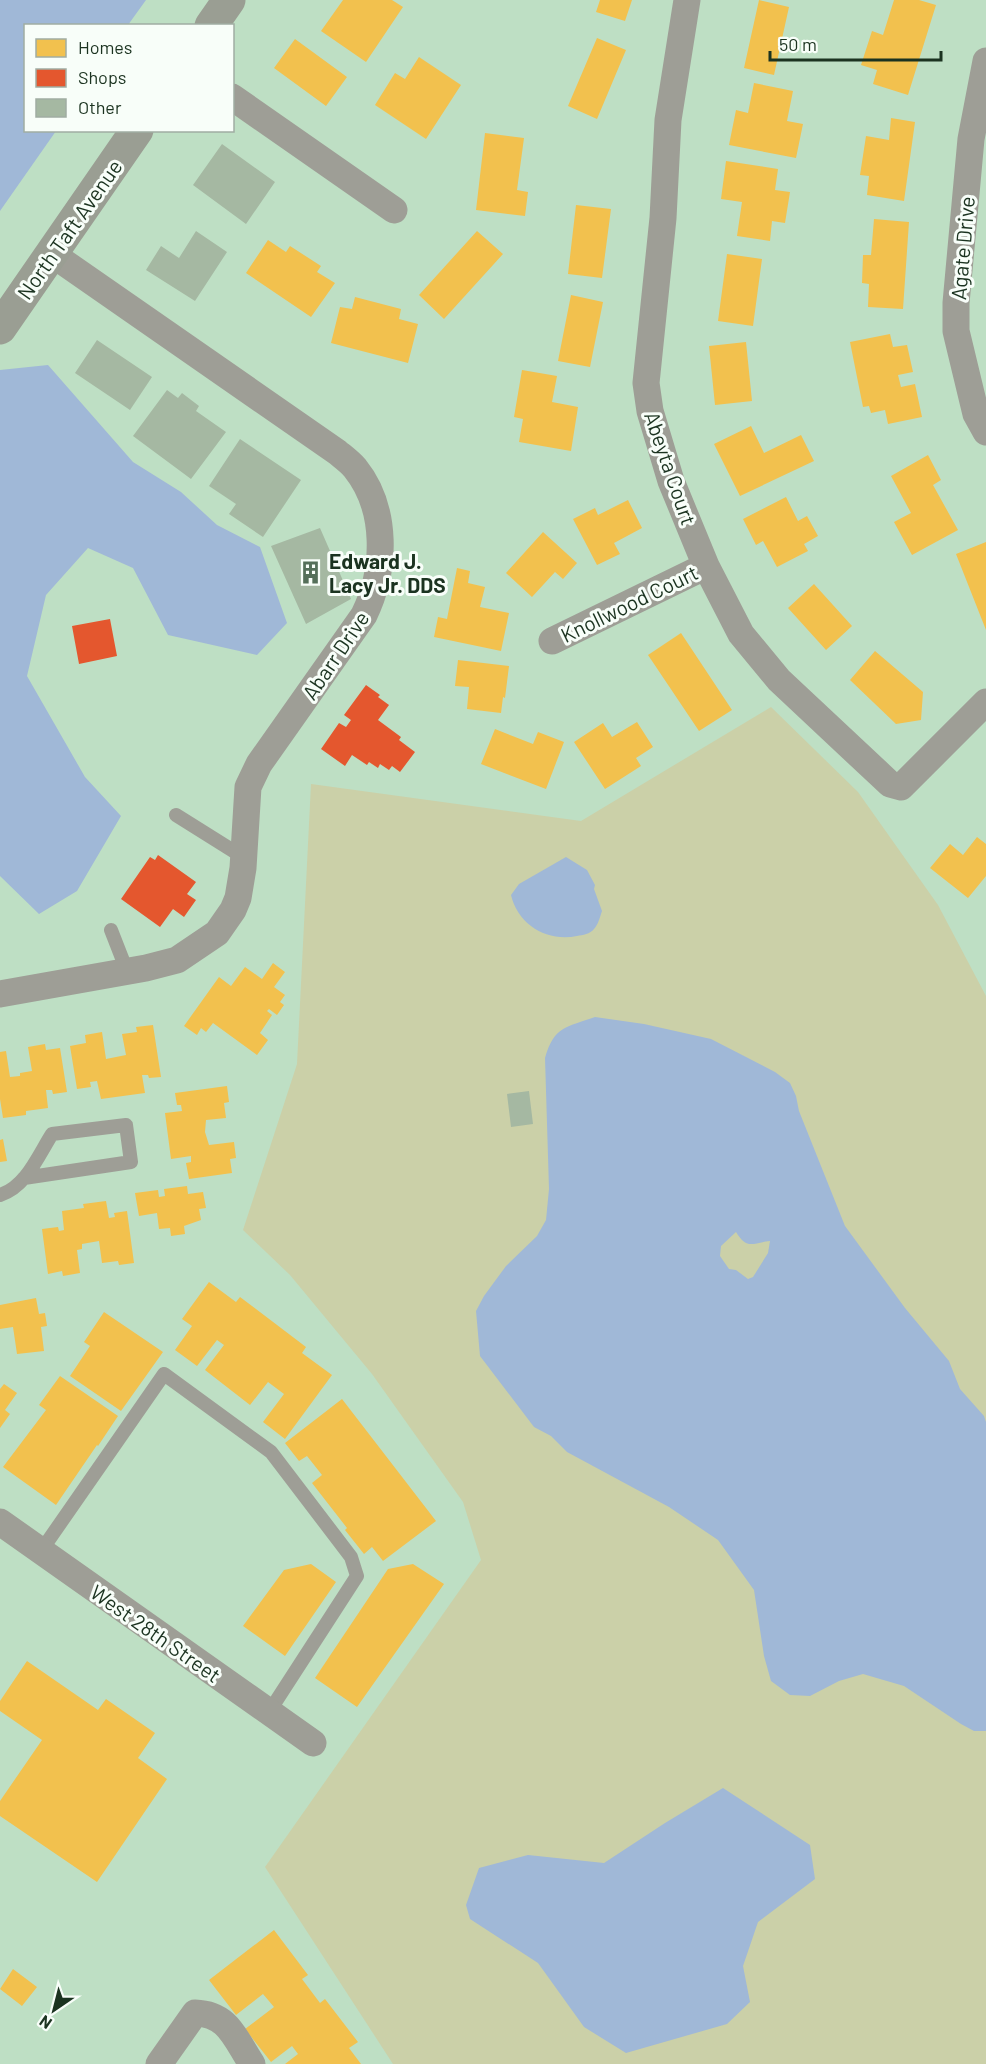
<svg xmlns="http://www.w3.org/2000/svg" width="986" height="2064" font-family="Barlow,sans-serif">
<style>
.green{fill:#cbd0a8}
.water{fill:#a0b8d7;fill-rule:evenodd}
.homes{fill:#f2c14e}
.shops{fill:#e4572e}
.building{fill:#a5b8a2}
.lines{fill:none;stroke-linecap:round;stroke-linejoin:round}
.service{stroke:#9e9e96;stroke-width:14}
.minor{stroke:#9e9e96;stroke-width:27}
.secondary{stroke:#9a9e93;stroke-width:33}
.labels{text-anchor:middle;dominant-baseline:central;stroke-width:6;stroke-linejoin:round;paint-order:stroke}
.street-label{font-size:21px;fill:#1b3320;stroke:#f8fef9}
.poi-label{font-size:21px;font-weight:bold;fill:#1b3320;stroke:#f8fef9;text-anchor:start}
</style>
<rect width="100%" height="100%" fill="#bedfc4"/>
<path class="green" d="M771,707L858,792L938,905L986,996V2064H393L265,1867L481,1560L463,1502L372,1374L290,1275L243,1230L297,1064L311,784L581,821Z"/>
<path class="water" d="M0,0H146L128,25L26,26V130L56,131L0,211Z
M48,365L133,462L181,492L217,525L260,547L287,623L257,655L168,635L133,568L88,548L46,595L27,676L85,777L121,816L77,891L39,914L0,876V370Z
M566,857L587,870L595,885L594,889L602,911C600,917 598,925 594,929C590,934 583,935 577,936C547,942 518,925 511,895L519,884Z
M595,1017L644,1024L711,1039L775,1072L790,1083L796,1096L799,1111L845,1226L905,1308L949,1361L960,1389L984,1416L986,1422V1731H974L961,1724L904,1686L863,1674L839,1681L810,1696L790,1695L771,1681L764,1656L754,1590L718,1540L669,1507L567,1452L551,1436L534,1427L480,1356L476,1311L484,1296L506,1266L537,1236L546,1220L549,1189L545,1058C554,1026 567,1027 595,1017ZM736,1232C747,1250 752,1243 770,1241L768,1253L753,1277L748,1279L736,1270L729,1269L720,1256L721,1246Z
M723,1788L810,1845L815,1879L758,1922L743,1966L750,2002L727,2024L626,2053L584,2027L538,1963L470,1919L466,1905L479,1868L528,1855L604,1863L665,1823Z"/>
<path class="homes" d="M343,0H392L403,7L366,62L321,31Z
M600,0H632L625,21L596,12Z
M759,0L789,7L774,75L744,68Z
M894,0H919L936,5L908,95L873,84L877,70L861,65L872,31L883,35Z
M597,38L626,50L597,119L568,106Z
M295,39L347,77L326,106L274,68Z
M419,57L461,85L426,139L375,105L395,73L405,79Z
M754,83L793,91L787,121L803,124L796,158L729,145L736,110L748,113Z
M891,118L915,122L904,201L867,195L869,176L860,175L866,136L889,140Z
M485,133L524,138L517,190L528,192L525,216L476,210Z
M726,161L778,169L775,190L790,192L785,223L772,221L770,241L737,236L742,202L721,199Z
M576,205L611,209L602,278L568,274Z
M874,219L909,222L903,309L868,307L869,284L862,283L863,255H871Z
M477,231L503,254L444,319L419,295Z
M268,240L286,252L290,246L321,266L317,272L335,283L311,317L246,273Z
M727,254L762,259L753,326L718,321Z
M571,295L603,302L590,367L558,361Z
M355,297L401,309L399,319L418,324L408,363L331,343L340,307L352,309Z
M890,334L893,347L907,345L913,372L898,375L901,387L915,384L922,417L888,424L885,410L871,413L869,406L863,407L850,342Z
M746,342L752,401L715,405L709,346Z
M522,370L557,376L552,402L578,407L571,451L519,442L523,419L514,417Z
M751,426L764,453L801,435L814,461L740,496L714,444Z
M928,455L941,480L933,485L958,530L912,555L894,522L911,513L891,476Z
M786,497L798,521L807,516L818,536L804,544L808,551L777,567L763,541L756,545L743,519Z
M628,500L642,528L614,543L620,554L597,565L573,519L595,508L598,515Z
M543,532L577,563L563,579L555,572L532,597L506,573Z
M986,542V630L956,554Z
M457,568L470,571L468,583L485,587L480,607L509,613L501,651L434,637L438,617L447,619Z
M814,584L852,626L826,650L788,608Z
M681,633L732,710L699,731L648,655Z
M875,651L923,692L921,720L896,724L850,680Z
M458,660L509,666L505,698L503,697L501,713L467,709L469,687L455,686Z
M637,722L653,747L636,758L641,766L605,789L574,742L603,723L612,737Z
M495,729L533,744L538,732L564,742L546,789L481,764Z
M977,837L986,844V876L968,898L930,868L950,844L963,855Z
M273,963L285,972L274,987L285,995L280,1002L284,1005L277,1015L269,1009L267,1011L272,1015L260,1033L268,1040L257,1055L213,1023L206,1032L201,1028L197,1035L184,1026L219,977L231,986L245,967L262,979Z
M153,1025L161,1077L149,1078L148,1075H142L145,1093L101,1099L97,1081L90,1082L91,1087L77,1089L70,1046L86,1043L85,1035L102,1032L106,1059L126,1055L122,1034L137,1032L136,1027Z
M45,1044L46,1050L60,1048L67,1092L53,1094L52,1090H46L48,1108L26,1111V1115L3,1118L0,1099V1052L6,1051L10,1077L20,1076V1073L32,1071L28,1047Z
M227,1086L229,1102L224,1103L226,1118L206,1120L205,1132L209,1145L234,1142L236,1158L230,1159L232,1173L189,1179L186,1163L191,1162V1156L171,1159L165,1113L182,1111L181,1105H177L175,1093Z
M3,1139L7,1161L0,1162V1140Z
M187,1186L188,1194L203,1192L206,1208L199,1209L201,1220L184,1226L185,1234L171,1236L170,1228L159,1229L157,1213L139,1216L135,1193L158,1190L159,1197L165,1196L164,1189Z
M106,1201L109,1218L115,1217L114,1213L127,1211L134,1263L119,1265L118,1261L102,1263L99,1241L82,1244V1249L77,1250L80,1273L63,1276L62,1271L48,1274L42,1229L58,1227L59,1231L64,1230L62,1211L84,1208L83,1204Z
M209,1282L236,1302L240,1297L306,1347L302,1353L332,1375L285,1439L263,1422L284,1394L268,1382L250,1405L205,1370L224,1345L217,1340L197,1366L175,1350L192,1326L182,1319Z
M36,1298L39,1314L45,1313L47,1326L41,1327L44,1351L17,1354L13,1327L0,1329V1305Z
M104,1312L163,1352L121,1411L70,1376L90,1346L84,1342Z
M60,1376L118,1416L98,1446L97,1445L56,1505L3,1467L46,1410L39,1405Z
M4,1384L17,1393L5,1410L10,1414L0,1428V1389Z
M342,1399L436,1521L383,1561L372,1547L364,1554L345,1530L347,1528L312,1483L322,1475L307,1456L299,1461L285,1443Z
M311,1564L336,1582L285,1656L243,1626L284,1570Z
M413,1564L444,1584L357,1707L315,1678L388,1569Z
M27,1661L98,1710L106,1699L155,1733L138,1758L167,1779L97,1882L0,1816V1801L42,1740L0,1711V1701Z
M274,1930L308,1975L302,1979L320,2003L325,1999L358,2042L349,2048L361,2064H285L298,2054L292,2046L271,2062L245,2029L274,2007L263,1994L236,2015L209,1980Z
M13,1969L37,1987L22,2006L0,1989Z"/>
<path class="shops" d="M110,619L117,656L79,664L72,626Z
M366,685L380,695L378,697L389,705L378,720L401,737L399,740L415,752L400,772L392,766L389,770L380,764L378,768L369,762L367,765L352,755L345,766L321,749L339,723L346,727L351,720L344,715Z
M158,855L196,882L187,894L196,900L184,917L173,909L160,927L121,899L150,857L155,860Z"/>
<path class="building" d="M222,144L275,182L246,224L193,185Z
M196,231L227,252L195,301L146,270L161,246L179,258Z
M97,340L152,377L130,410L75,373Z
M167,390L178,398L182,393L199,406L196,411L226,432L191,479L133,436Z
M240,439L301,480L263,537L229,514L236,504L209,486Z
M320,528L351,599L306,624L271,546Z
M529,1091L533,1124L511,1127L507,1094Z"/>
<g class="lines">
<path class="service" d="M176,815L243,857
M111,930L127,971
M0,1195C26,1187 38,1156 52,1134L126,1125L131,1162L24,1178
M41,1551L164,1374L271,1452L351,1557L357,1576L269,1712"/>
<path class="minor" d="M687,0L668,120L663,218L646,383L650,411L671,481L706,566L741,634L779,680L890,784L901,787L986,702
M986,61L971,139L956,303V331L976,414L986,432
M232,97L394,210
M552,641L706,566
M0,994L146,968L177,960L217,933L233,910L238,898L243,868L248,787L259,764L364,615C386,570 388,509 355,468C350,462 343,457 337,452L52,254
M0,1522L313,1743
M159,2064L195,2013C229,2014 235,2039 252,2064"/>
<path class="secondary" d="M211,26L229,0
M0,328L137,130"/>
</g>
<defs>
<symbol id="building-bare" viewBox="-9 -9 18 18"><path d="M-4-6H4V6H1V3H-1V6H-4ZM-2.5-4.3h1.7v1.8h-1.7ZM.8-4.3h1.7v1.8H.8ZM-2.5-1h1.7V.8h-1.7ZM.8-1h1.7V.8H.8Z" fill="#546f59" stroke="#f8fef9" stroke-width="2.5" paint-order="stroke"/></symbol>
</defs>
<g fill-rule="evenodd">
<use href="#building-bare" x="294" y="556" width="33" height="33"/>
</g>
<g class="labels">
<g class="street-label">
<text transform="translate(69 229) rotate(-55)">North Taft Avenue</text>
<text transform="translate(962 248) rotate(-85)">Agate Drive</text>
<text transform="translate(671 468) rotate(71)">Abeyta Court</text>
<text transform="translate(629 603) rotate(-26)">Knollwood Court</text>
<text transform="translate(335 655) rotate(-56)">Abarr Drive</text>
<text transform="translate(156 1633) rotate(35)">West 28th Street</text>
</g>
<g class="poi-label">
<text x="329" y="560">Edward J.<tspan x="329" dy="24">Lacy Jr. DDS</tspan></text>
</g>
</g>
<rect x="24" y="24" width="210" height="108" fill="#f8fef9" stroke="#a0ada2" stroke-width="1.5"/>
<rect x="36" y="39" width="30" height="18" fill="#f2c14e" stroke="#a0ada2" stroke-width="1.5"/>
<text x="78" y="54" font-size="18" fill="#1b3320">Homes</text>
<rect x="36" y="69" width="30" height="18" fill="#e4572e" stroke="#a0ada2" stroke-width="1.5"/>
<text x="78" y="84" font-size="18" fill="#1b3320">Shops</text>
<rect x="36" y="99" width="30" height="18" fill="#a5b8a2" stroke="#a0ada2" stroke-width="1.5"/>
<text x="78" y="114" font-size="18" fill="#1b3320">Other</text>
<g transform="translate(54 2010) rotate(215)" stroke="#f8fef9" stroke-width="4.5" paint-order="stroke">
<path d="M0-4.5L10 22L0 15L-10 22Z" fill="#1b3320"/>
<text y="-9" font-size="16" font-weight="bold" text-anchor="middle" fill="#1b3320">N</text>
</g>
<path d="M770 51v9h171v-9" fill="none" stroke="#1b3320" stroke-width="3"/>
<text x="779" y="51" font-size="18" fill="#1b3320" stroke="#f8fef9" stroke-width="4.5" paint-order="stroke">50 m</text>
</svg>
